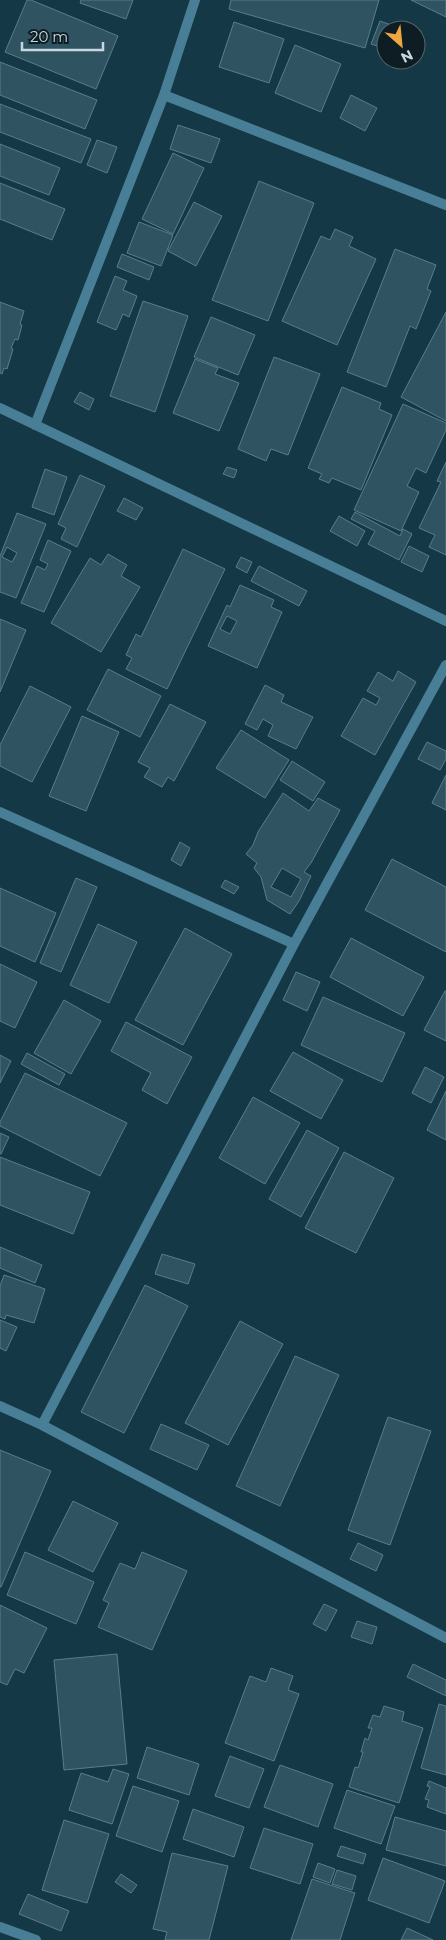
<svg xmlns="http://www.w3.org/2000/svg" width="446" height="1940" font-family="Montserrat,sans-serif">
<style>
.building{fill:#305362;stroke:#597d8c;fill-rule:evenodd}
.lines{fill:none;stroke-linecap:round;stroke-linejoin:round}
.street{stroke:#497f96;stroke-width:10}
</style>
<rect width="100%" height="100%" fill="#143845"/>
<path class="building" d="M27,0H31L118,36L96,89L5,52Z
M81,0H133L126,19L80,3Z
M231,0H379L365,48L229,9Z
M411,0H446V17Z
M380,21L405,30H386V49L371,44Z
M234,22L284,39L269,83L219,67Z
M295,45L341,64L321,112L275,93Z
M0,62L97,100L85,129L0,95Z
M351,95L377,108L365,131L340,118Z
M0,104L91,139L81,163L0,132Z
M178,125L220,139L211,163L170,149Z
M97,140L117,147L107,173L87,165Z
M0,144L60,168L49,195L0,176Z
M173,153L204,168L173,234L142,219Z
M259,181L314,203L268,321L212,300Z
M0,183L65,209L52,240L0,219Z
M194,202L222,216L196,266L168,251Z
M139,222L173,235L161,266L127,253Z
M335,229L353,237L349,246L376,259L337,345L282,321L321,236L330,240Z
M395,249L436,265L427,289L431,291L416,329L410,326L386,387L347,372Z
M122,254L154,267L149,280L117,267Z
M115,276L127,281L123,290L137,296L129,317L123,314L116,330L97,322Z
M143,301L188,316L155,412L110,396Z
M0,302L24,311L20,324L22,325L18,340L15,339L11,348L13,349L7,369L4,368L2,374L0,373Z
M446,312V421L401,397Z
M211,317L255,335L238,375L194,357Z
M274,357L320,374L288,455L271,449L266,461L238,449Z
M195,359L218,368L215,374L239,383L219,431L173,413Z
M342,387L381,403L379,409L392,415L361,490L332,478L329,483L319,479L322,474L308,468Z
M80,392L94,399L89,410L74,402Z
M403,404L446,423V430L426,473L416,468L407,486L419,492L401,531L354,510Z
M446,462V555L429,547L435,535L419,528L441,482L437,481Z
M227,467L237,470L234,478L223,474Z
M45,469L67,477L54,515L32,507Z
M80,475L105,486L77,547L61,539L66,528L58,524Z
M124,498L143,508L136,520L117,511Z
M355,512L400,536L403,529L412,534L399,560L368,544L375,531L351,519Z
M17,513L46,524L16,598L0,592V556ZM7,547L17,553L12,562L2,557Z
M339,516L365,531L357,546L330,531Z
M48,540L71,551L44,612L21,603L37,566L45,570L48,564L40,560Z
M409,546L429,556L422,572L401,562Z
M183,549L225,569L167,689L126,669L132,658L126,655L136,634L141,637Z
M108,554L127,565L121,576L140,587L101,652L51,623L90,558L101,565Z
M241,557L252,562L247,573L236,567Z
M259,566L307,591L299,606L251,581Z
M240,585L274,600L271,607L282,612L257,668L208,646L227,605L230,607ZM227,616L237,621L230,634L220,629Z
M0,619L26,630L0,692Z
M108,669L161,696L140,737L87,710Z
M398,671L416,682L375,755L341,736L363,698L376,705L380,698L367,691L378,672L393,681Z
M265,685L284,695L281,702L313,717L296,749L268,736L273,725L263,719L257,730L245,724Z
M30,686L71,707L32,782L0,766V745Z
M170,704L206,722L174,781L168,777L162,787L144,777L150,768L138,762Z
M82,716L119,732L86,811L49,796Z
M241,730L289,760L265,798L216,768Z
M427,742L446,751V759L440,770L418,759Z
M292,761L325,782L313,801L280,780Z
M446,775V810L432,803Z
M283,793L309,811L318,798L340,810L311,863L304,872L311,876L299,901L290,914L267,900L261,877L254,868L257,863L246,854L253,845L258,832ZM282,868L301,879L291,897L271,887Z
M180,842L190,848L181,866L171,860Z
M392,859L446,887V952L365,910Z
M76,878L97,887L61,972L40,963Z
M225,880L239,887L234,894L221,887Z
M0,888L56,913L35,962L0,946Z
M98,924L137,942L109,1003L70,985Z
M185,928L232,954L183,1045L135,1020Z
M351,938L424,977L403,1016L330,977Z
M0,964L37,982L15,1028L0,1021Z
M296,972L320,982L307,1011L283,1000Z
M445,991H446V1041L424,1030Z
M323,997L405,1033L382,1082L301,1045Z
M64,1000L101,1021L71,1074L34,1053Z
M126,1022L192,1057L167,1104L142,1090L151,1073L111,1051Z
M293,1052L343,1080L321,1119L270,1091Z
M27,1053L65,1074L59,1085L21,1064Z
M0,1055L11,1061L0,1083Z
M425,1067L444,1077L431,1103L412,1093Z
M25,1073L127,1123L100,1176L0,1126V1122Z
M446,1091V1140L427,1130Z
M253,1097L300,1123L265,1184L219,1158Z
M307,1130L339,1148L301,1217L269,1199Z
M0,1133L9,1137L1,1154H0Z
M344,1152L394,1178L356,1253L305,1228Z
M0,1157L90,1192L73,1234L0,1205Z
M0,1247L42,1265L35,1283L0,1268Z
M162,1254L195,1264L188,1284L155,1274Z
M4,1275L45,1289L34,1323L6,1315L5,1319L0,1317V1286Z
M145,1285L188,1306L124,1433L81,1412Z
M0,1320L17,1327L6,1351L0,1348Z
M240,1321L283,1344L228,1445L185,1423Z
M295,1356L339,1375L280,1506L236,1486Z
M388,1417L431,1431L390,1545L348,1530Z
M161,1424L209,1445L197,1470L150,1449Z
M0,1450L51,1471L1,1587H0Z
M73,1501L118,1523L93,1572L48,1550Z
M358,1543L383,1555L376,1571L350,1559Z
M25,1552L94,1582L76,1624L7,1595Z
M142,1552L187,1571L152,1650L98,1627L109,1603L103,1600L120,1563L135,1569Z
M324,1604L337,1610L326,1631L313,1624Z
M0,1605L47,1628L24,1673L15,1669L7,1685L0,1682Z
M357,1621L377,1627L372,1644L351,1637Z
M117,1654L127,1764L64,1770L54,1660Z
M413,1664L446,1680V1696L407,1677Z
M271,1668L293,1676L288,1690L299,1694L274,1761L225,1743L250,1676L266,1682Z
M439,1704L446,1706V1775L421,1768Z
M384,1706L404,1712L402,1721L423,1728L399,1803L349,1787L355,1767L358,1768L363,1752H361L365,1738L368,1740L372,1728H368L373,1715L380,1717Z
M147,1747L199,1764L189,1795L137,1778Z
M230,1756L264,1769L249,1808L215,1796Z
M280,1765L333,1784L318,1827L264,1807Z
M113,1769L129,1774L112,1824L69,1810L81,1773L108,1782Z
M429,1781L446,1788V1814L427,1807L429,1800L425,1799L430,1787L427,1786Z
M133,1786L179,1801L162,1852L116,1836Z
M347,1790L395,1806L381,1844L334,1828Z
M193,1809L244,1827L234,1857L183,1839Z
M395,1817L446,1831V1866L386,1850Z
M64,1820L109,1834L87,1903L42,1890Z
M264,1828L313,1844L300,1884L250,1868Z
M341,1846L366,1854L363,1864L337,1856Z
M172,1853L228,1866L209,1940H165L167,1932L153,1929Z
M383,1858L445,1881L429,1923L368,1900Z
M318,1863L335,1869L330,1883L313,1877Z
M337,1870L356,1876L352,1890L332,1884Z
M121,1874L137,1885L131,1893L115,1882Z
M312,1879L355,1893L340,1940H291Z
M28,1894L69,1911L61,1931L19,1914Z
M407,1928L433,1940H401Z"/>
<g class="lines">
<path class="street" d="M164,95L446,205
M0,408L446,621
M35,425L164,95L195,0
M0,812L294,944
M0,1406L42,1425L446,1638
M42,1425L294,944L446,665
M0,1927L36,1940"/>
</g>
<g transform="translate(401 45) rotate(153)"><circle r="24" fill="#0e1d23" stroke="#57686f"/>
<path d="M0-4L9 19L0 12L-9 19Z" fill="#f0a63e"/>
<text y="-8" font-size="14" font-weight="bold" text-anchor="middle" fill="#c5d8e1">N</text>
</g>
<path d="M22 42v8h81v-8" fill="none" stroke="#c5d8e1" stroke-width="2.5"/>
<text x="30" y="42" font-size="15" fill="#c5d8e1" stroke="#0e1d23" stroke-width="4" paint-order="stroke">20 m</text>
</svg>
